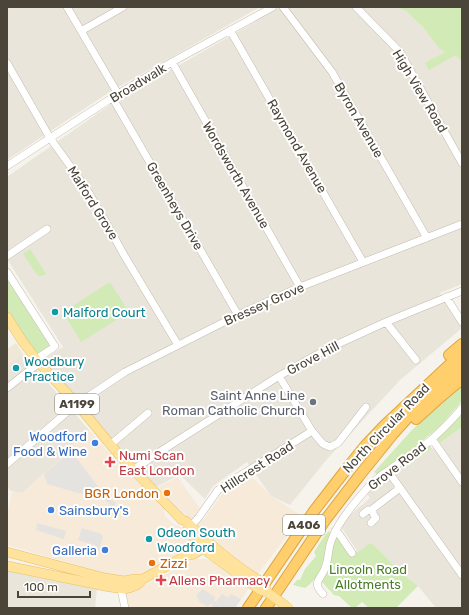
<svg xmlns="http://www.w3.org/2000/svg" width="469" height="615" font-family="Rubik,sans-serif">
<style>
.residential{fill:#eae5da}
.commercial{fill:#f7ead8}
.education{fill:#efe8d6}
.green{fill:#d2eab5}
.parking{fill:#e5e3e0}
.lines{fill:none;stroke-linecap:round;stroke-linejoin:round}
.minor-casing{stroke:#c2bbae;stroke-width:8}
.major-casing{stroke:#e6c16a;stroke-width:10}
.highway-casing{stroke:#e0a43c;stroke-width:12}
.minor{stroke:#fff;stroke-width:7}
.major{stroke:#ffe39c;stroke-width:9}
.highway{stroke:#ffcf6e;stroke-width:10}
.major-bridge-casing{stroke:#e6c16a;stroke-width:10;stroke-linecap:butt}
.major-bridge{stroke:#ffe39c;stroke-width:9}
.culture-dot{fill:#0f9aa8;stroke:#fff;stroke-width:1.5}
.worship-dot{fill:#6b7280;stroke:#fff;stroke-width:1.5}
.shop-dot{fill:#3f7fe0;stroke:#fff;stroke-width:1.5}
.health-dot{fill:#e0444e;stroke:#fff;stroke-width:1.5}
.food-dot{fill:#e8710a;stroke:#fff;stroke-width:1.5}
.labels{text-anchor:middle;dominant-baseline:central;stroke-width:4;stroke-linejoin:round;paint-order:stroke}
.shield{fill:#fff;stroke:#817c74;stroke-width:1}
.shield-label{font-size:12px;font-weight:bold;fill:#4b4439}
.street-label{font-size:13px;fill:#4b4439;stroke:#fff}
.culture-label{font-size:13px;fill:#0d838f;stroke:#fff;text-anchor:start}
.worship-label{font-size:13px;fill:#5b616d;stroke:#fff;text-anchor:end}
.shop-label{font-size:13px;fill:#366cbe;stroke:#fff;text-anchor:end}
.health-label{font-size:13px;fill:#be3a42;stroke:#fff;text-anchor:start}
.food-label{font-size:13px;fill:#c56008;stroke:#fff;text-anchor:end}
.park-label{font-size:13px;fill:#4a7f2a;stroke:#fff}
</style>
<rect width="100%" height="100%" fill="#f6f3ec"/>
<path class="residential" d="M7,7H260L108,93L7,160Z
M281,7H396L406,11L423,27L454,52L462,62V284L440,293L462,328L400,380L328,458L290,505L271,496L247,462L213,486L205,499L181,476L179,475L156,487L111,440L43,360L63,347L7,259V177L111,104Z
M23,354L89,430L69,447L71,450L22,493L11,491L7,487V364Z
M462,427V608H436L418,586L401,573L377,548L370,544L358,552L341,527L350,515L370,498L367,494L373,487L386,476L393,474L432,449Z
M7,571L97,589L95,608H7Z"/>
<path class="commercial" d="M89,430L120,465L145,489L164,509L165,516L175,526L178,525L191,537L190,542L178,553L155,567L136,576L118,577L7,545V515L12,491L22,493L71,450L69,447Z
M178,477L200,509L190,520L158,487Z
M252,477L271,496L302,516L257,575L224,548L213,538L210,533L199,527L198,525L205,518L222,494Z
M194,559H207L213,562L249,588L235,608H129L126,595L127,593L149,583Z"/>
<path class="education" d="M16,343L23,354L7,364V349Z"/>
<path class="green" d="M396,7H462V62L456,55L429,70L425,63L445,52L439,48L423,27L410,15L406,11Z
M30,249L32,252L46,274L41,276H38L23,254Z
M7,279L50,344V347L39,354L36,353L7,311Z
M110,282L129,312L81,342L63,312Z
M462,385V401L440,426L415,447L377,474L374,472L412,430L438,405Z
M462,413V427L440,443L437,439Z
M428,446H430L432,449L393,473V472Z
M329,531L331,533L322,571C316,576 312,584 305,588L293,585L297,580H300L305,569L316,556L314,552L325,535Z
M337,537L350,556L357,551L358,552L370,543L377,548L401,573L418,586L396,608H369L362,602L355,608H352L339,596L334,595L321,581C326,575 329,567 331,559C332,551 332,544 337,537Z"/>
<path class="parking" d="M71,451L102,492L116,503L113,507L100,496L85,495L47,484L44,474Z
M37,523L66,531L64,539L36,530Z
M82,528L101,534L103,537L99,550H96L95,545L78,540Z
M203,589L216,598L214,600L216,602L222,594L228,598L231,594L241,599L235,608H212L213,606L211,604L207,607L205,605H204L202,603L201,604L196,595Z"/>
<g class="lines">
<defs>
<path id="minor" d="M67,7L118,94
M283,7L332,72L427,238
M356,7L400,52L462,163
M230,30L363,262
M81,31L123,7
M172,62L300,287
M7,63L50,138L86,188L99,210L124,255L178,345
M112,97L238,315
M7,166L118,94L172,62L273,7
M7,256L47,229
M7,272L54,345L55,346L53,348L36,359
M446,297L462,322
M386,322L416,360
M279,376L312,431L323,444L330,447L338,443L366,407
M7,388L39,363
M432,439L462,482
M110,445L148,413
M7,464L74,406L125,372L238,315L300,287L462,224
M133,470L161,451L279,376L327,349L386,322L462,291
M388,471L462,575
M371,510L376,518L371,523
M363,514L368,510H371L400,488
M191,526L199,517L218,490L238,477L312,431
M335,531L339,534L352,553
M121,589L125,608
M323,594C310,581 323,579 326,565C329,557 328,547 332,539C338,521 364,490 378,478C382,474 388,471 393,467C406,458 420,449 432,439C443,429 453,419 462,408"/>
<path id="major" d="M7,317L23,342L39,363L77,404L120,456L182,520L186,521C208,542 231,563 257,579
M187,530L209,553L253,585
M7,552L105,578L124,581L135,579H143
M7,566L110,587L125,589L129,588L137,585L143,579L185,556L194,554L204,548L209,542
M282,603L288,608"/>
<path id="highway" d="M449,355L462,344
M416,419L437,400L462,379
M248,608L314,511L348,467L365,446L384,426L462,353
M266,608L326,519L359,476L393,434L411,414L462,366"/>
</defs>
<use href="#minor" class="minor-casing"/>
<use href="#major" class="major-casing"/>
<use href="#highway" class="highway-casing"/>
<use href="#minor" class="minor"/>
<use href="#major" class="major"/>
<use href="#highway" class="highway"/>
<defs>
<path id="major-bridge" d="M257,579L264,584L267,592
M253,585L260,590L267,592L282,603"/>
</defs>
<use href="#major-bridge" class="major-bridge-casing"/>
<use href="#major-bridge" class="major-bridge"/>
</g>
<g class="culture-dot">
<circle cx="55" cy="312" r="4"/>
<circle cx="16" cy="368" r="4"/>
<circle cx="149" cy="539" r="4"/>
</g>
<circle class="worship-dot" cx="313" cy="402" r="4"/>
<g class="shop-dot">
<circle cx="95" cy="443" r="4"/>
<circle cx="51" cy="510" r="4"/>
<circle cx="105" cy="550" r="4"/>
</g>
<g class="health-dot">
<path d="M108 456h4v4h4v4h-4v4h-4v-4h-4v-4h4z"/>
<path d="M159 574h4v4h4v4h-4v4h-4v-4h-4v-4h4z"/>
</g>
<g class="food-dot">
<circle cx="167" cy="493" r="4"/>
<circle cx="152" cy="563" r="4"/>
</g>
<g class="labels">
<g class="shield">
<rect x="55" y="394" width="44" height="20" rx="3"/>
<rect x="283" y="515" width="42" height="20" rx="3"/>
</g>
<g class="shield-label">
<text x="77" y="404">A1199</text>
<text x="304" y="525">A406</text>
</g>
<g class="street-label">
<text transform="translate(138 83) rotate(-31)">Broadwalk</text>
<text transform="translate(420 91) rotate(59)">High View Road</text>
<text transform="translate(359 120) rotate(60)">Byron Avenue</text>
<text transform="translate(297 146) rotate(60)">Raymond Avenue</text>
<text transform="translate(236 175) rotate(60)">Wordsworth Avenue</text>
<text transform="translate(93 203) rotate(58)">Malford Grove</text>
<text transform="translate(175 206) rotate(60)">Greenheys Drive</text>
<text transform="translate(264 304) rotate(-24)">Bressey Grove</text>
<text transform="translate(313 358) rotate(-28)">Grove Hill</text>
<text transform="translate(386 428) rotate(-46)">North Circular Road</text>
<text transform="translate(397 466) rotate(-38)">Grove Road</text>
<text transform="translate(257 467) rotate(-33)">Hillcrest Road</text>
</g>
<g class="culture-label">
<text x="63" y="312">Malford Court</text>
<text x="24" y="361">Woodbury<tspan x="24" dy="15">Practice</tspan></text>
<text x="157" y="532">Odeon South<tspan x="157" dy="15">Woodford</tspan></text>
</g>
<g class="worship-label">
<text x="305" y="395">Saint Anne Line<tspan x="305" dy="15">Roman Catholic Church</tspan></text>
</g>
<g class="shop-label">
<text x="87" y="436">Woodford<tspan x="87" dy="15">Food &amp; Wine</tspan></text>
<text x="59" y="510" text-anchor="start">Sainsbury's</text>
<text x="97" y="550">Galleria</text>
</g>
<g class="health-label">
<text x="119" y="455">Numi Scan<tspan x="119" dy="15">East London</tspan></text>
<text x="169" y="580">Allens Pharmacy</text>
</g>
<g class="food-label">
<text x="159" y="493">BGR London</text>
<text x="160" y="563" text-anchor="start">Zizzi</text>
</g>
<g class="park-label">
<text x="368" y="569">Lincoln Road<tspan x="368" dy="15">Allotments</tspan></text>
</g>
</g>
<rect width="469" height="615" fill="none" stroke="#4b4439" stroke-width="16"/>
<path d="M18 591v6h72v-6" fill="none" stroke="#4b4439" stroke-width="2"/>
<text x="24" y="591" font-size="12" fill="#4b4439" stroke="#ffffff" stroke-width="3" paint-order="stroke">100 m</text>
</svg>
